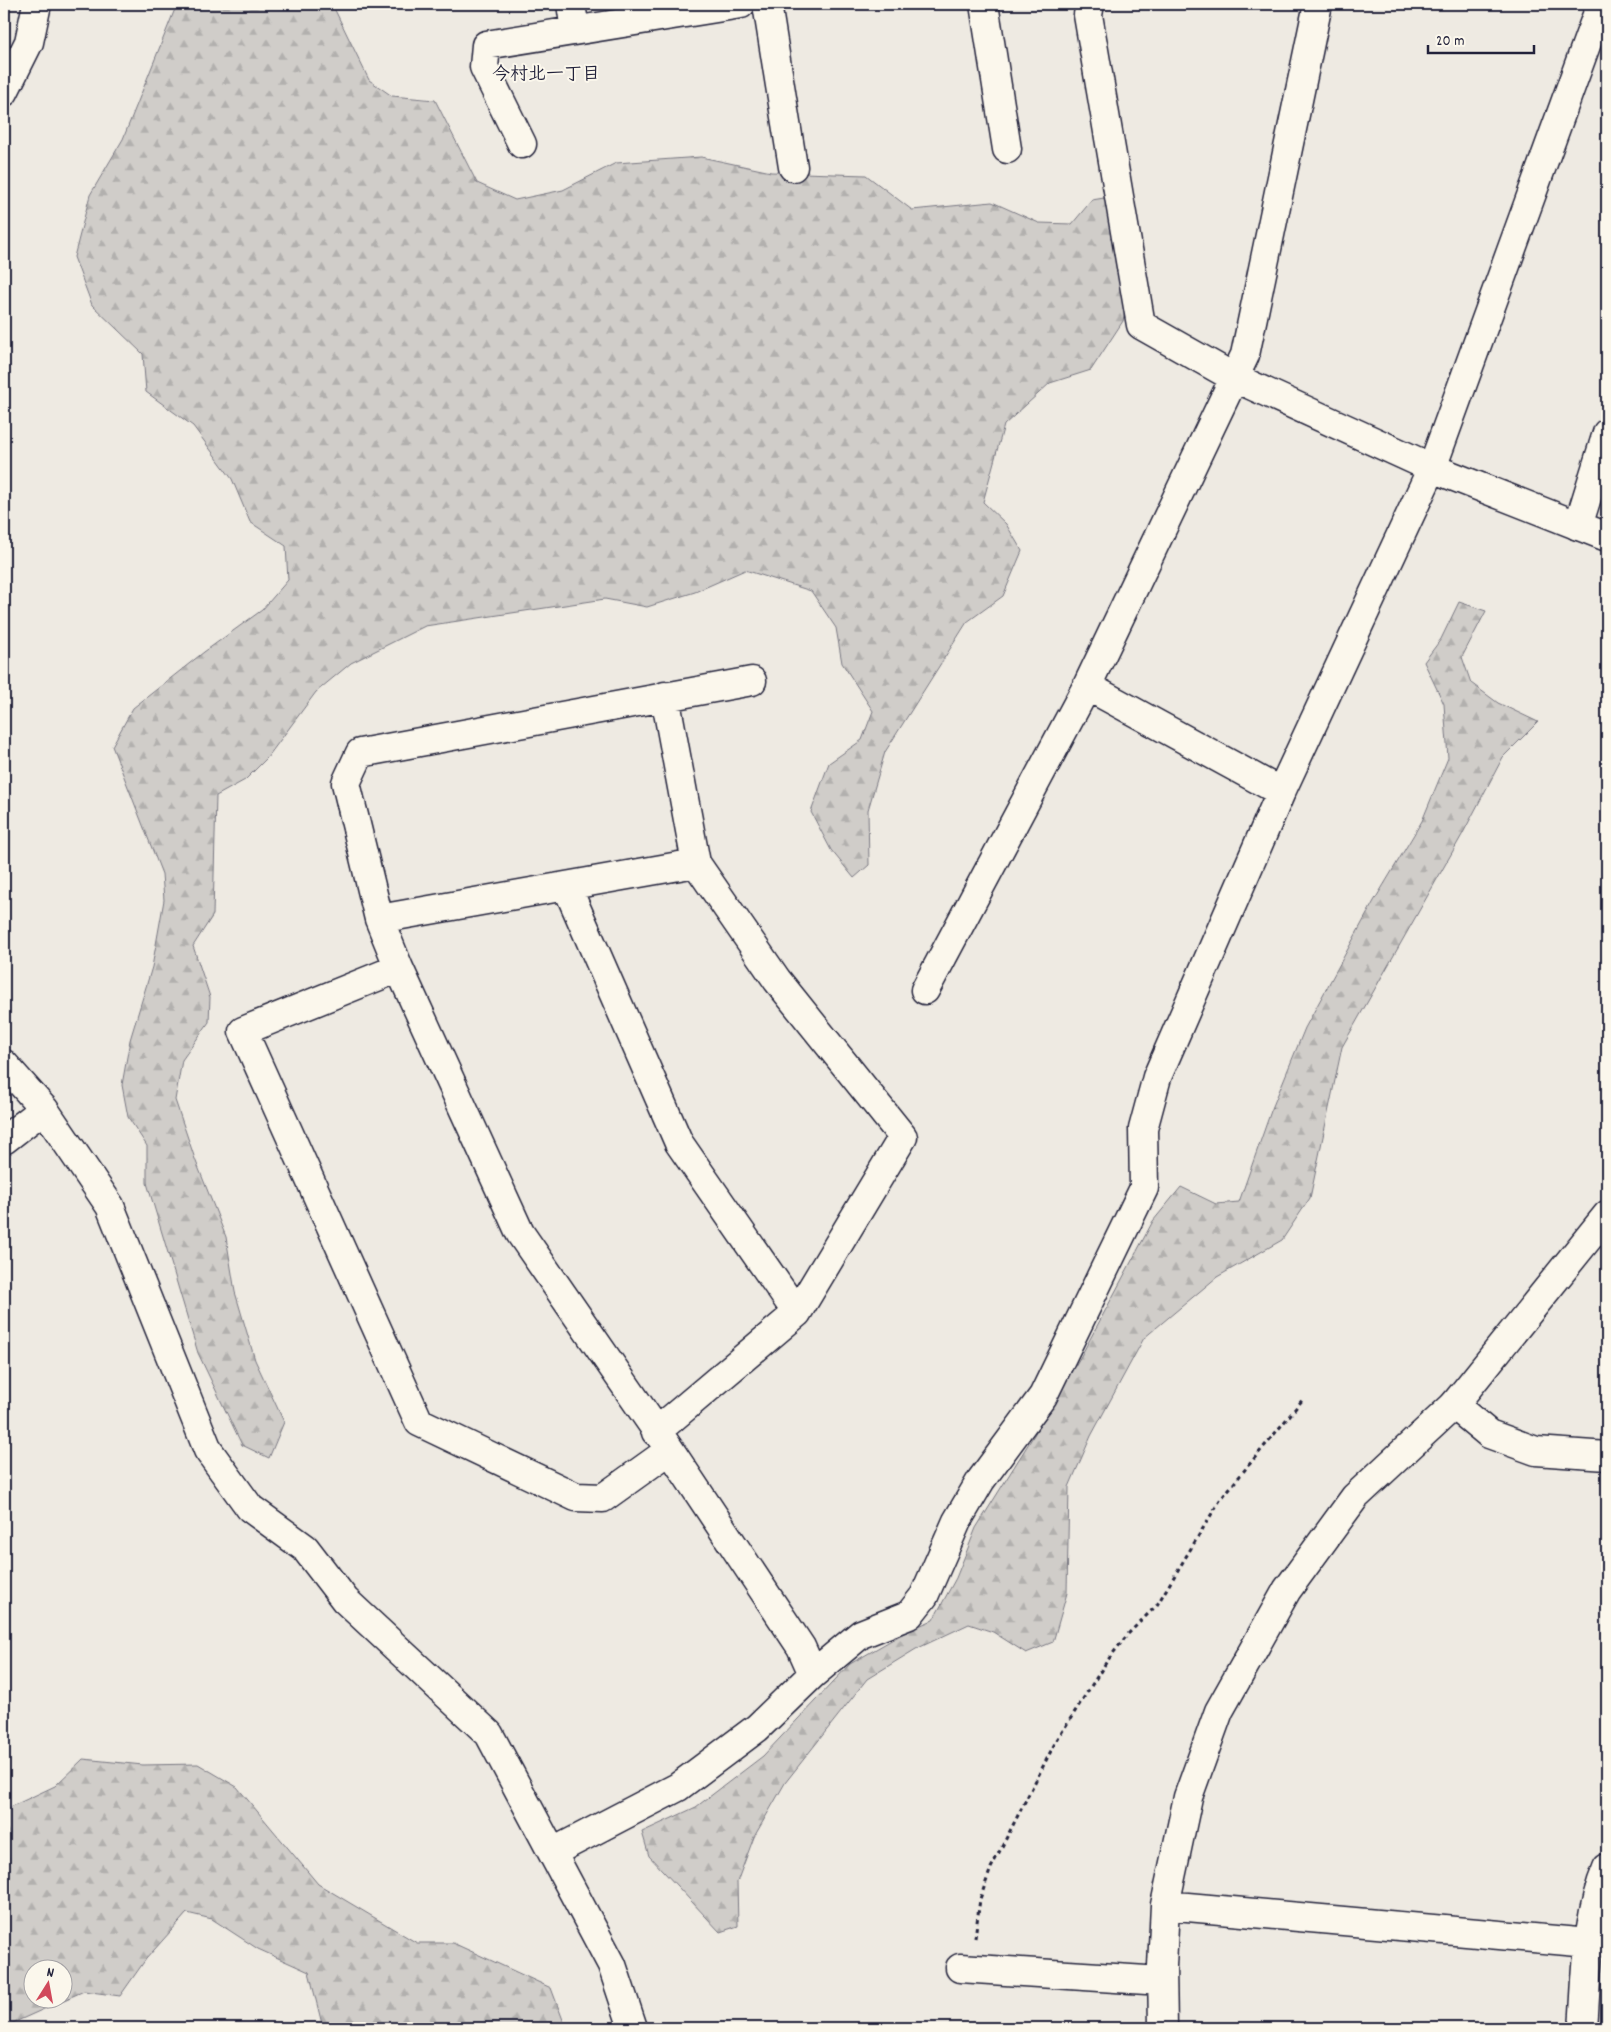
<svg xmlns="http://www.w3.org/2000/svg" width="1611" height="2032" font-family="Dekko,'Klee One',sans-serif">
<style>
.forest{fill:url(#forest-firs);stroke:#797882;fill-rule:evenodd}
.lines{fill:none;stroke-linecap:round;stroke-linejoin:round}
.street-casing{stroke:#22223b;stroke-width:31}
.secondary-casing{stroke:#22223b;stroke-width:31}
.path{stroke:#22223b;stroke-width:3;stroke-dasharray:4 4;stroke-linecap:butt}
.street{stroke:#fbf7ec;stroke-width:28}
.secondary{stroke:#fbf7ec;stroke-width:28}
.labels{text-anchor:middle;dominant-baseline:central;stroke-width:4;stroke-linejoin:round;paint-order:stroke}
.neighbourhood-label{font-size:18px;font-weight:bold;fill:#22223b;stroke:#fbf7ec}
</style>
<defs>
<pattern id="forest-firs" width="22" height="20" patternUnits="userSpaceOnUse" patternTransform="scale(1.25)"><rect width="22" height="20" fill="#d0cdc9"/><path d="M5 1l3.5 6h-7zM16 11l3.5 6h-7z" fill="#b2b0ae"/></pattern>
</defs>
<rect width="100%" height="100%" fill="#eeeae2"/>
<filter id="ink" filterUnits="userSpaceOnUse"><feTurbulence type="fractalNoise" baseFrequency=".02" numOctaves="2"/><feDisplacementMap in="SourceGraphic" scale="10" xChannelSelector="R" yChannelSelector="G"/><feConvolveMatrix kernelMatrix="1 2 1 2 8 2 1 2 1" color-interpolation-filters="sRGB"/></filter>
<g filter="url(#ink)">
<path class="forest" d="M177,4H328L334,8L369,80L392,96L435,100L477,183L515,200L563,190L616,163L701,157L771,172L866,175L912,210L992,202L1039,223L1072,224L1092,200L1104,198L1131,280L1123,321L1091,370L1050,383L1004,425L983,502L1006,524L1022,551L1003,596L967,622L885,752L868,810L869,865L854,878L831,850L811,812L829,763L862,740L873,711L842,663L836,628L811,591L745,570L695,592L647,607L605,599L425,626L351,663L316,692L267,758L245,780L216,796L213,915L193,946L210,997L209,1022L182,1060L175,1100L195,1159L226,1237L235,1292L255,1360L284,1422L269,1458L242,1445L198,1353L147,1183V1146L128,1117L122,1085L130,1040L152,967L164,900L162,874L112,746L133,708L204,652L262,610L288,580L286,546L250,522L232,479L193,426L146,392L143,354L92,305L74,257L90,195L123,139Z
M1459,602L1486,611L1462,657L1471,683L1498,703L1538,722L1503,757L1462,835L1342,1047L1310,1198L1282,1240L1217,1277L1144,1338L1091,1436L1069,1487L1067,1593L1053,1642L1026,1653L993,1632L969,1624L916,1649L867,1679L785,1783L754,1837L737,1882L738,1926L720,1932L649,1856L642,1832L696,1807L763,1756L850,1664L909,1630L933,1620L956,1578L976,1528L1034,1435L1081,1356L1153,1221L1181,1187L1216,1204L1239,1202L1271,1111L1305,1028L1374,901L1422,821L1448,758L1444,704L1424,662L1441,639Z
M83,1759L143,1765L198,1764L237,1787L318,1884L417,1943H453L551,1988L566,2028H323L309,1972L258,1949L212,1919L187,1913L146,1959L120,1996L84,1991L4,2027V1810L55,1786ZM32,1970H62V2000H32Z"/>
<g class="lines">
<defs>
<path id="street" d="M571,4L575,30
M767,4L793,167
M984,4L1007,149
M1090,4L1088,15L1141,325L1233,377L1432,468
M4,92L29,42L37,4
M522,144L484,67L486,45L741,4
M1578,526L1607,433
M752,681L360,753L346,783L379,919L399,968L520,1233L670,1450L801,1647L813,1674
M1087,686L1281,792
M567,887L679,1143L797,1313
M379,919L696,863
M399,968L243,1031L419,1422L576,1497L603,1498L670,1450
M925,990L1087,686L1245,355L1318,4
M4,1064L44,1109L110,1206L208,1450L250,1508L305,1548L345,1600L489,1734L612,1965L633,2028
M4,1140L44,1109
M656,1432L797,1313L903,1137L777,980L696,863L665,696
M553,1852L678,1787L757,1728L813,1674L861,1634L909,1615L924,1596L957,1521L981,1480L1043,1396L1144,1188L1143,1129L1157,1077L1281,792L1432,468L1601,4
M1165,1905L1589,1943
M960,1968L1162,1981
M1163,2028L1162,1966L1165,1905L1188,1797L1219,1711L1287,1590L1355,1497L1454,1405L1607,1215
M1583,2028C1587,1976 1586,1917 1607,1868"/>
<path id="secondary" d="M1432,468L1607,537
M1454,1405L1489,1434L1536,1451L1607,1456"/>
</defs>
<use href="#street" class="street-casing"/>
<use href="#secondary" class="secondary-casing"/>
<path class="path" d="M975,1938L980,1899L991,1868L1055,1743L1107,1661L1128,1634L1157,1605L1220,1500L1304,1398"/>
<use href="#street" class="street"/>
<use href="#secondary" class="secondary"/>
</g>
</g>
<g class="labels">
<g class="neighbourhood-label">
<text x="546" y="75">今村北一丁目</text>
</g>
</g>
<rect width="1611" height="2032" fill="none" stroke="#fbf7ec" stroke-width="20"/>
<rect x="10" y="10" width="1591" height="2012" fill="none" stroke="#22223b" stroke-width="2" filter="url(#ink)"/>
<g transform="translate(48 1984) rotate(11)"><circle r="24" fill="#fbf7ec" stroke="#a4a2a5"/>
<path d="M0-4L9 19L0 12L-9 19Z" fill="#d1495b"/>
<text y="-8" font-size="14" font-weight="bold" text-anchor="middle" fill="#22223b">N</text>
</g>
<path d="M1428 45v8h106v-8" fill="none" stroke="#22223b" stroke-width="2.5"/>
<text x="1436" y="45" font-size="15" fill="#22223b" stroke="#fbf7ec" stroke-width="4" paint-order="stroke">20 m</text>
</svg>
